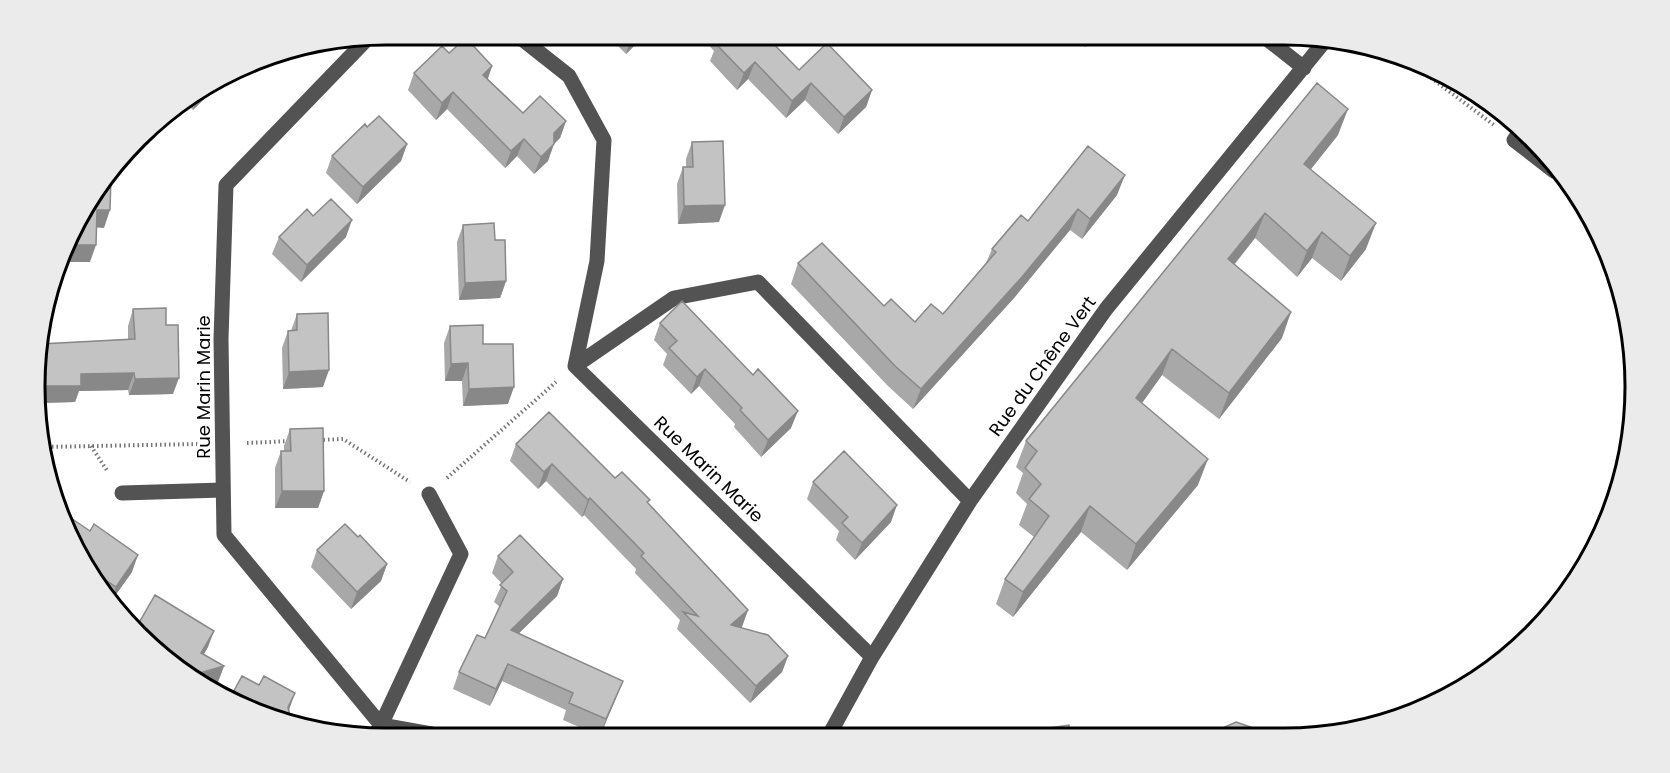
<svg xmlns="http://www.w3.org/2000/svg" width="1670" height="773" font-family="Poppins,sans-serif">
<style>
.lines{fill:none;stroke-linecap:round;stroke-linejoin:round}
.path{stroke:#757575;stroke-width:4;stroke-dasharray:1.5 3;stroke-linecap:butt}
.minor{stroke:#535353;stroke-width:15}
.wall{fill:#a8a8a8}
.shaded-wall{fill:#888}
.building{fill:#c3c3c3;stroke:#888;stroke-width:1.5}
.labels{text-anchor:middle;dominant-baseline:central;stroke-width:6;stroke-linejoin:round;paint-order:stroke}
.street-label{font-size:18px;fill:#000;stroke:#fff}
.rim{fill:none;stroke:#000;stroke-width:3}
</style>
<rect width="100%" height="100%" fill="#fff"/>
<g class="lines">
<path class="path" d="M1406,59L1494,125
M319,440L343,439L410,482
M247,443L291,441
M91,446L108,472
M43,447L198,444
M447,478L556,382"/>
<path class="minor" d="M517,35L569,76L604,140L597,261L575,366L872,657
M1262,35L1304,68
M369,37L226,185L221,339L224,535L381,725L375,736
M1521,130L1514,140L1554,171
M575,366L674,298L758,282L970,501
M122,493L223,490
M429,494L461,554L381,725L437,735L442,738
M828,737L872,657L970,501L1106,309L1324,42"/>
</g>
<path class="wall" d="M606,34H656L647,44H636L626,54Z
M703,34H764L799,70L872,90L866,107L838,134L805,100L786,118L748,79L737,90L710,61L714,51L702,38Z
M1072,34H1096L1085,47Z
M449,53L492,66L488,79L523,113L566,121L560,138L554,143L548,161L534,174L517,156L505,168L447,109L436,120L408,90L414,73Z
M218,85L193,110L186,103Z
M367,127L407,144L401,161L357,204L326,173L332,156Z
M1338,135L1311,169L1366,249L1341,281L1312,258L1297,277L1255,238L1235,264L1282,338L1219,419L1162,375L1142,403L1198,485L1127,570L1081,532L1013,617L996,604L1005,579L1034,537L1019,525L1027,504L1016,493L1023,473L1016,467L1026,441Z
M692,142L719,222L678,224L677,184L683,167H686V159Z
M1117,195L1082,239L1070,230L1014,298L913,409L888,386L791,284L798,263L915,322L943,314L986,263L992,249L1028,221Z
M313,216L346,237L301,282L272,254L279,237Z
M463,225L495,240L506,281L500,298L459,300L457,242Z
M133,309L166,325L173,394L129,395L128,390L79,391L75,402L39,403L40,344L128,339V326Z
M297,314L323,387L283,389L282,348L288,331H291Z
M660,323L791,428L761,457L734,427L735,424L699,386L691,394L663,365L667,354L654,340Z
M450,326L483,344L508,404L463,406L462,381H445L444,343Z
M290,429L324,491L318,508H275V468L281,451H284V446Z
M516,444L615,478L650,500L648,503L748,610L741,628L788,656L782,672L750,703L677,629L680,620L635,573L636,569L584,515L582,517L546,481L538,489L510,461Z
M813,482L891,522L855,560L836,540L839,531L807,499Z
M317,550L387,564L381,581L351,609L311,567Z
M498,556L563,579L557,596L519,633L616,698L600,736L563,720L566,710L502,681L490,706L453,689L459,672L485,638L500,607L494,602L502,584L492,573Z
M81,562L132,572L112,600Z
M136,628L208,647L204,654L224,666L218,682L208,685L155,651Z"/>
<path class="shaded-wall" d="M635,34H656L647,44H636L626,54L631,38Z
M1089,34H1096L1085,47Z
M755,62L748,79L737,90L744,73Z
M492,66L486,83L483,75Z
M811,83L805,100L786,118L792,101Z
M218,85L193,110L198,96Z
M872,90L866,107L838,134L844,117Z
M453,92L447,109L436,120L442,103Z
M1348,109L1338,135L1295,189L1304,164Z
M566,121L560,138L551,147L554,144L548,161L534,174L541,157L554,133Z
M144,135L140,145L117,167Z
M524,139L517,156L505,168L511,151Z
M407,144L401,161L357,204L363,187Z
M1125,175L1117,195L1082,239L1090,219Z
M725,205L719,222L678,224L684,206Z
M1078,209L1070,230L1014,298L913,409L921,389Z
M97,210H110L104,228L91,227Z
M1265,213L1255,238L1218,284L1228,259Z
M352,220L346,237L301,282L307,265Z
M1376,223L1366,249L1341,281L1350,256Z
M1322,232L1312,258L1297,277L1307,251Z
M77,245H96L90,262H70L58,273L65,256Z
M506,281L500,298L459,300L465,283Z
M1291,312L1282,338L1219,419L1229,393Z
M1172,349L1162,375L1127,424L1136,398Z
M468,363L462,381H445L451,364Z
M705,369L699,386L691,394L697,377Z
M329,370L323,387L283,389L289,372Z
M134,373L128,390L79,391L75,402L39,403V395L42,386L81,374Z
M179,378L173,394L129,395L135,379Z
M514,387L508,404L463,406L469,389Z
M798,411L791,428L761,457L768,440Z
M1208,459L1198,485L1127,570L1136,544Z
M552,464L546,481L538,489L544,472Z
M282,491H324L318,508H275Z
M590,498L584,515L582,517L588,500Z
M897,505L891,522L855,560L862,543Z
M1090,506L1081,532L1013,617L1023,592Z
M138,555L132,572L112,600L111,599L116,587Z
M387,564L381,581L351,609L357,592Z
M563,579L557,596L505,647L511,630Z
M748,610L742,627L725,642L731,625Z
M214,631L208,647L195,669L201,653Z
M788,656L782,672L750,703L756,686Z
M508,664L502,681L490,706L496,689Z
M224,666L218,682L208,685L193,675Z
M623,681L616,698L600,736L606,719Z
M295,693L289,710L285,718L288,707Z"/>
<path class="building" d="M720,34H764L799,70L827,43L872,90L844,117L811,83L792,101L755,62L744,73L716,44L723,37Z
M466,38L492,66L483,75L523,113L540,96L566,121L554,133V144L541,157L524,139L511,151L453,92L442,103L414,73L442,46L449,53Z
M1317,83L1348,109L1304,164L1376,223L1350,256L1322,232L1307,251L1265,213L1228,259L1291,312L1229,393L1172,349L1136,398L1208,459L1136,544L1090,506L1023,592L1005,579L1049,516L1029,499L1041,484L1025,468L1037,451L1026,441Z
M379,116L407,144L363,187L332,156L365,124L367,127Z
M723,141L725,205L684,206L683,167H693L692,142Z
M1088,146L1125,175L1090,219L1078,209L1022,277L921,389L895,366L798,263L822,243L884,306L891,299L915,322L931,304L943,314L996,252L992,249L1021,215L1028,221Z
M110,176H111L110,210H97L96,245H77L65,256L81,211Z
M331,199L352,220L307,265L279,237L307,209L313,216Z
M494,223L495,240H505L506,281L465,283L463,225Z
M682,301L753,375L758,369L798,411L768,440L740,410L742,408L705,369L697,377L669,348L677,341L660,323Z
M166,308V325H178L179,378L135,379L134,373L81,374V386H42L40,344L135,339L133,309Z
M328,313L329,370L289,372L288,331L297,330V314Z
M483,325V344H513L514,387L469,389L468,363L451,364L450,326Z
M549,412L615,478L622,472L650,500L647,502L748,610L731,625L768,635L788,656L756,686L683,612L698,616L641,556L644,553L590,498L588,500L552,464L544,472L516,444Z
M323,428L324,491H282L281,451H291L290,429Z
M844,451L897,505L862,543L842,523L848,517L813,482Z
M68,516L90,531L94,524L138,555L116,587L86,567L81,562L67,518Z
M345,524L358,537L360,535L387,564L357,592L317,550Z
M520,535L563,579L511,630L623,681L606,719L569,703L573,693L508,664L496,689L459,672L477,635L485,638L507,591L500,585L513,572L498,556Z
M155,595L214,631L201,653L224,666L193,675L157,653L154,643L141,635L136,628Z
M242,676L259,685L264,676L295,693L288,707L291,720L252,712L230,698Z
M1236,722L1271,734V736H1205Z
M1069,725V736H1035L1036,730Z
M683,728L704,737L678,738Z"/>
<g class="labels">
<g class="street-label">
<text transform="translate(1042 366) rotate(-54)">Rue du Chêne Vert</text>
<text transform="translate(203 387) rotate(-90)">Rue Marin Marie</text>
<text transform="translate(709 469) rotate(44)">Rue Marin Marie</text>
</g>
</g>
<path d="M0 0H1670V773H0ZM386 45H1284A341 341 0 0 1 1625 386V387A341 341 0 0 1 1284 728H386A341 341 0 0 1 45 387V386A341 341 0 0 1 386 45Z" fill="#ebebeb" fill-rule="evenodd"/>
<path class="rim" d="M386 45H1284A341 341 0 0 1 1625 386V387A341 341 0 0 1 1284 728H386A341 341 0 0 1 45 387V386A341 341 0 0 1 386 45Z"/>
</svg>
